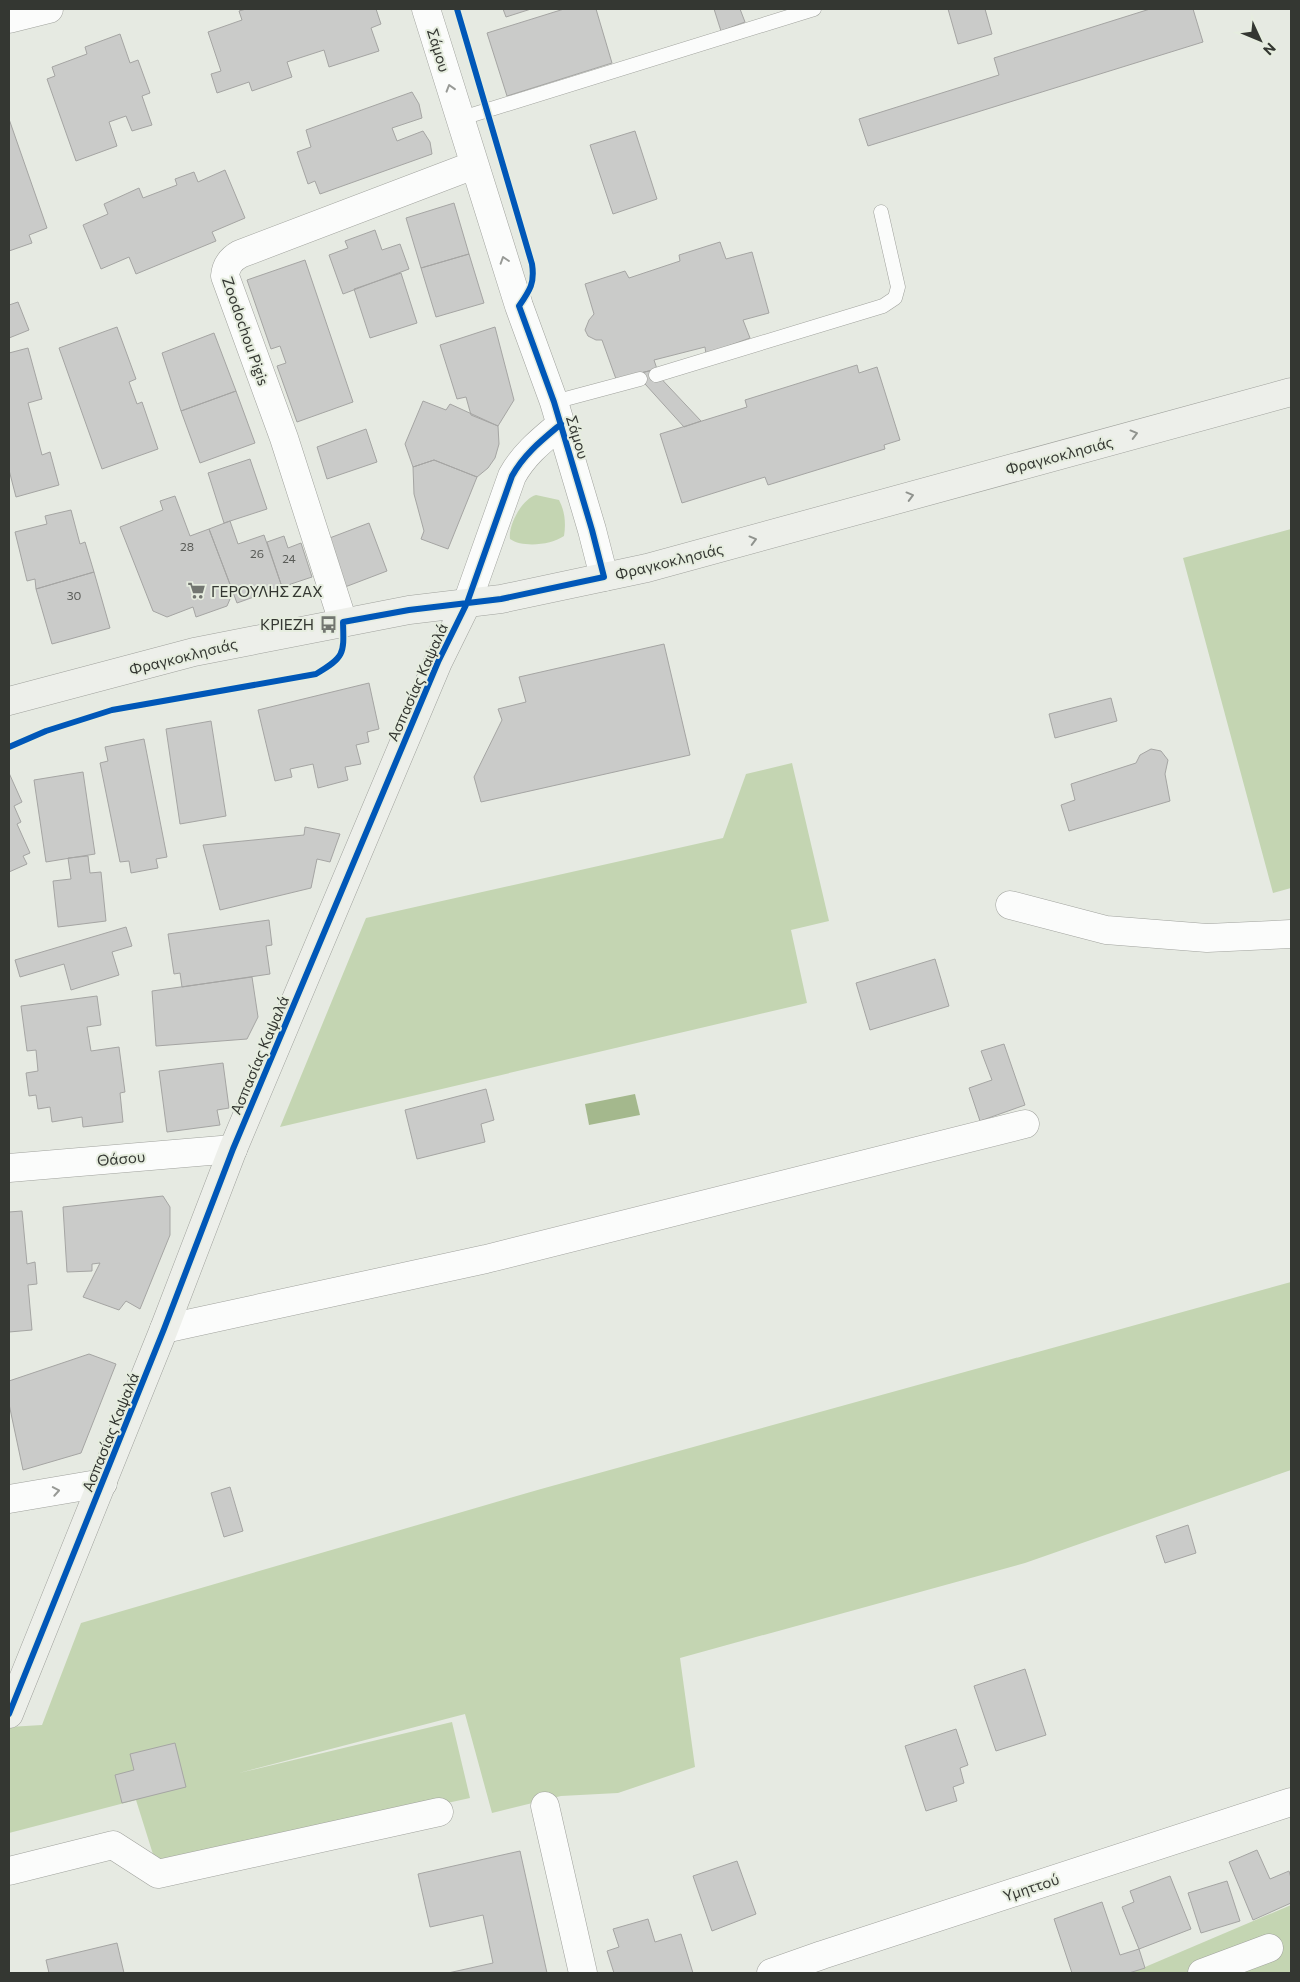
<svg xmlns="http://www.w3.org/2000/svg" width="1300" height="1982" font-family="Commissioner,sans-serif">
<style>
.green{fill:#c4d5b2}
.water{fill:#a4b88d}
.building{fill:#cacbc9;stroke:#a5a5a3}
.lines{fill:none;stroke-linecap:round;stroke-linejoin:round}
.lane-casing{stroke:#a0a29d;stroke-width:15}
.street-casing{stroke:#a0a29d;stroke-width:29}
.secondary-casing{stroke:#a0a29d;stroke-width:29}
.lane{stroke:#fbfcfb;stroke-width:14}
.street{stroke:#fbfcfb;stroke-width:28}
.secondary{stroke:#edefea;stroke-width:28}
.cycleway-casing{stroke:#e6eddf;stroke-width:9}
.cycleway{stroke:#0057b8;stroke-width:6}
.oneway{stroke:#989a96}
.oneway2{stroke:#90938e}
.labels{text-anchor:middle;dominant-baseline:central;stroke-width:4;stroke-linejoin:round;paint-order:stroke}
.number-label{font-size:12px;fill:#5a5c58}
.street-label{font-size:15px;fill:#343732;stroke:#e6eddf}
.poi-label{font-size:15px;fill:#343732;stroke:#e6eddf;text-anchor:start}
</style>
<rect width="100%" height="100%" fill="#e6eae2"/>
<path class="green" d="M536,495L559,500C565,511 566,524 564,536C551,545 523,548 510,539C508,525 522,499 536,495Z
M1291,529V888L1273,893L1183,558Z
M792,763L829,921L791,930L807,1003L280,1127L366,918L723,838L746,774Z
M1291,1282V1470L1025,1563L680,1658L695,1767L618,1793L561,1796L492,1813L465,1714L239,1773L452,1722L470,1798L157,1867L136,1800L9,1833V1727L42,1725L81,1623L541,1489Z
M1291,1905V1973H1131Z"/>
<path class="water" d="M635,1094L640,1115L589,1125L585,1104Z"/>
<path class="building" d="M246,9H376L381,24L371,28L379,51L329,67L324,50L287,62L292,77L252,91L249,82L217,93L211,74L221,71L208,32L242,20L239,11Z
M503,9H531L506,17Z
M564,9H596L612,63L507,96L487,33Z
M714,9H740L745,22L721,31Z
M948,9H985L992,34L958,44Z
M1150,9H1193L1203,42L868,146L859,119L999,75L994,58Z
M120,34L130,63L138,60L150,93L142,96L152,125L132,131L126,116L109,122L117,146L76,161L47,79L55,76L52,67L87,54L85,47Z
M412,92L419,104L422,118L392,128L397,141L423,131L430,142L432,154L320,194L315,181L308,184L297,152L311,147L306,130Z
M9,119L47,228L29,235L32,243L9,251Z
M635,131L657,199L613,214L590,145Z
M225,170L245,218L212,232L216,241L136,274L129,257L101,269L83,225L108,214L104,204L139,188L143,198L177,185L175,179L194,172L198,182Z
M454,203L469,254L421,268L406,218Z
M375,230L382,250L400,244L409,269L343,294L329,255L348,248L345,241Z
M720,242L726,259L752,252L769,313L743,320L750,338L706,354L705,347L654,360L657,369L616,379L602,340H596L588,336L585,330L589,320L594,314L585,284L625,271L629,278L680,261L679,255Z
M469,254L484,303L436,317L421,268Z
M305,260L353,402L297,422L277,366L286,363L280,346L271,349L247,280Z
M401,273L417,323L370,338L354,289Z
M18,302L29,330L9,338V305Z
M117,327L136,379L129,382L137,404L142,402L158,449L102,469L59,348Z
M495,327L514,400L498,426L471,415L466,397L457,399L440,345Z
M214,333L236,391L181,411L162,353Z
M28,348L42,399L28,403L42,455L50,452L59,485L16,497L9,470V353Z
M857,365L859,373L877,367L900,440L884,445L885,449L768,485L765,477L682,503L660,434L747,407L745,400Z
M653,370L701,421L684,427L636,374Z
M236,391L255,443L200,463L181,411Z
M423,401L446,410L450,404L498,426L499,444L495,458L488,468L477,477L434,460L413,467L405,444Z
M366,429L377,462L327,479L317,447Z
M250,459L267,509L224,523L208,473Z
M434,460L477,477L448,549L421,539L424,531L414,494L413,467Z
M175,496L190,536L209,529L233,592L227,606L196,617L193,607L167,617L153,611L120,527L163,510L160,501Z
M71,510L80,544L85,542L94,572L36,589L35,579L27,581L15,532L47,524L45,516Z
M230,521L238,544L264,535L282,587L237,603L209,529Z
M369,523L387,571L345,587L327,539Z
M284,536L288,548L301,543L312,577L282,587L267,542Z
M94,572L110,628L52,644L36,589Z
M664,644L690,755L481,802L474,777L502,720L498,709L526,702L519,677Z
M369,683L379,729L367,732L369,742L356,745L361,764L345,767L348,780L318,788L313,764L290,769L292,777L275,781L258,710Z
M1111,698L1117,721L1055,738L1049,714Z
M211,721L226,816L180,824L166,729Z
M144,739L167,857L156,859L158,868L131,873L129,861L120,862L100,763L108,761L105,747Z
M1151,749L1161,751L1168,760L1165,774L1170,801L1069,831L1061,805L1075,800L1071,784L1136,763L1140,755Z
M83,772L95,854L46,862L34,780Z
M9,773L22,802L14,806L21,822L17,824L30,853L23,856L27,864L9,872Z
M305,827L340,834L330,862L317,859L311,888L220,910L203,845L304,835Z
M88,856L90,873L101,872L106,921L58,927L53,881L71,879L68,858Z
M269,920L272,945L266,946L270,974L182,987L180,973L174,974L168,934Z
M126,927L132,946L112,952L119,975L71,990L64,964L20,977L15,960Z
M935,959L949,1006L870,1030L856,983Z
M252,977L258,1017L247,1039L156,1046L152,991Z
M97,996L101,1025L87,1027L91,1051L119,1047L125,1092L120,1093L123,1122L83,1127L82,1117L52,1122L50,1107L38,1109L36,1095L29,1096L26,1073L38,1071L36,1050L27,1051L21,1006Z
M1004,1044L1025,1105L980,1121L969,1088L992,1080L981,1051Z
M223,1063L229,1108L217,1110L220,1125L167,1132L159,1071Z
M486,1089L494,1120L481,1124L485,1142L417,1159L405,1110Z
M163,1196L170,1207V1235L140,1309L126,1301L119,1310L83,1297L100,1263L92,1264V1271L67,1272L63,1207Z
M22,1211L27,1264L35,1262L37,1284L28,1285L32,1330L9,1332V1212Z
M89,1354L116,1364L81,1453L23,1470L9,1404V1381Z
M230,1487L243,1531L224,1537L211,1493Z
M1188,1525L1196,1553L1165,1563L1156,1536Z
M1025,1669L1046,1735L996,1751L974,1686Z
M956,1729L968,1765L960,1768L964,1783L953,1787L957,1801L926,1811L905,1746Z
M175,1743L186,1787L122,1803L115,1775L134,1770L130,1754Z
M1257,1850L1270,1879L1289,1871L1291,1878V1903L1253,1920L1229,1862Z
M520,1851L547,1973H448L493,1963L483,1915L430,1927L418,1874Z
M737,1861L756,1914L712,1931L693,1876Z
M1170,1876L1191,1929L1139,1949L1122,1907L1134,1902L1130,1891Z
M1227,1881L1240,1921L1201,1933L1188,1893Z
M1102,1902L1120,1955L1139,1949L1145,1968L1129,1973H1072L1054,1919Z
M648,1919L655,1942L681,1934L693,1973H614L607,1951L619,1947L613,1929Z
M117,1943L124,1973H49L46,1960Z"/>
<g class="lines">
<defs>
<path id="lane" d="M459,119L814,9
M656,375L883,306L895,298L898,287L881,212
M554,402L640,379"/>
<path id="street" d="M426,9L519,306L554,402L592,530L604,577
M9,19L49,9
M467,603L512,476C524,454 542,440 561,424
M343,622L284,438L225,276C226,265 231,259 240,254L474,165
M1010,905L1106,930L1207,938L1291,934
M9,1168L233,1149
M164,1329L486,1259L1025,1124
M9,1499L103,1483
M545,1806L583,1973
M9,1871L113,1845L158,1874L439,1812
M771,1973L822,1955L1291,1802
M1202,1973L1269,1948"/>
<path id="secondary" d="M9,701L194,652L409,610L501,599L647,568L1291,392
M9,1714L164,1329L233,1149L438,662L467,603"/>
</defs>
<use href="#lane" class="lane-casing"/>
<use href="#street" class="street-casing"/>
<use href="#secondary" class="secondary-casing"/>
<use href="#lane" class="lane"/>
<use href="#street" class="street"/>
<use href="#secondary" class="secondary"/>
<defs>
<path id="cycleway" d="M9,747L46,731L112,710L316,674C345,657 344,654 343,622L409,610L501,599L604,577L592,530L554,402L519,306C530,290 535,283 532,264L457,9
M9,1714L164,1329L233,1149L438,662L467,603L512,476C524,454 542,440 561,424"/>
</defs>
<use href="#cycleway" class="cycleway-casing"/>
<use href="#cycleway" class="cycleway"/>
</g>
<defs><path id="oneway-chevron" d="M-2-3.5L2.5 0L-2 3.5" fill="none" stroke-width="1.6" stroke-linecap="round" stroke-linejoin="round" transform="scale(1.25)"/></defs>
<g class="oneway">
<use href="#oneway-chevron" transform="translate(450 88) rotate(-107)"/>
<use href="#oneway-chevron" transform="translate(504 260) rotate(-108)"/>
<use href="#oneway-chevron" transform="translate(56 1491) rotate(-10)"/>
</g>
<g class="oneway2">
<use href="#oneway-chevron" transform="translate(1134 434) rotate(-15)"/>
<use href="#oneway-chevron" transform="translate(910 496) rotate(-15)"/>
<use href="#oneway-chevron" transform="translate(753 540) rotate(-15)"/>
</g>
<defs>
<symbol id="supermarket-bare" viewBox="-9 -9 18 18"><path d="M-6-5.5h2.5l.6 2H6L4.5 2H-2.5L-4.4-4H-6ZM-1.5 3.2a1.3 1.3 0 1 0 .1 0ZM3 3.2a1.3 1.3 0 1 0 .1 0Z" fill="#727670" stroke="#e6eddf" stroke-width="2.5" paint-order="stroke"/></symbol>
<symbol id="bus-bare" viewBox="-9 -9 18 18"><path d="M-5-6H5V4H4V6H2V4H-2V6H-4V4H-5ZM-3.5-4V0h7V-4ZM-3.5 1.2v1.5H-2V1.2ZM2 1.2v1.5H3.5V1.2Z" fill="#727670" stroke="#e6eddf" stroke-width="2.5" paint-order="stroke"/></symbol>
</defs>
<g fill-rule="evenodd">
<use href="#supermarket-bare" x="184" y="578" width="25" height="25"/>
<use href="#bus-bare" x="316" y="612" width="25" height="25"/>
</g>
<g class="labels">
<g class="number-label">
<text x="187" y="546">28</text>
<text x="257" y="553">26</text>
<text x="289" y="558">24</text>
<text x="74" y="595">30</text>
</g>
<g class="street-label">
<text transform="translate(439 50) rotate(73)">Σάμου</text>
<text transform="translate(246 331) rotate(71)">Zoodochou Pigis</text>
<text transform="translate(578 437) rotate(73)">Σάμου</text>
<text transform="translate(1059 455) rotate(-15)">Φραγκοκλησιάς</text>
<text transform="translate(669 561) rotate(-14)">Φραγκοκλησιάς</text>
<text transform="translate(183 656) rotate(-14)">Φραγκοκλησιάς</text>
<text transform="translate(417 682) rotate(-66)">Ασπασίας Καψαλά</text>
<text transform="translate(259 1055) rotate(-67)">Ασπασίας Καψαλά</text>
<text transform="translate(121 1158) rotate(-5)">Θάσου</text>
<text transform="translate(110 1432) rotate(-68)">Ασπασίας Καψαλά</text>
<text transform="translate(1031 1887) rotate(-18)">Υμηττού</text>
</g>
<g class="poi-label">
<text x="211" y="591">ΓΕΡΟΥΛΗΣ ΖΑΧ</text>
<text x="314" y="624" text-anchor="end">ΚΡΙΕΖΗ</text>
</g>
</g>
<rect width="1300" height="1982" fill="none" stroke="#343732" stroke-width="20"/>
<g transform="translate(1260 40) rotate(134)" stroke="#e6eddf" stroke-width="4" paint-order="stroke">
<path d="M0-4L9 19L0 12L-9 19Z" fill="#343732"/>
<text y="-8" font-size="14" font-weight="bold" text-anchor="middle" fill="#343732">N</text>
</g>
</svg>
